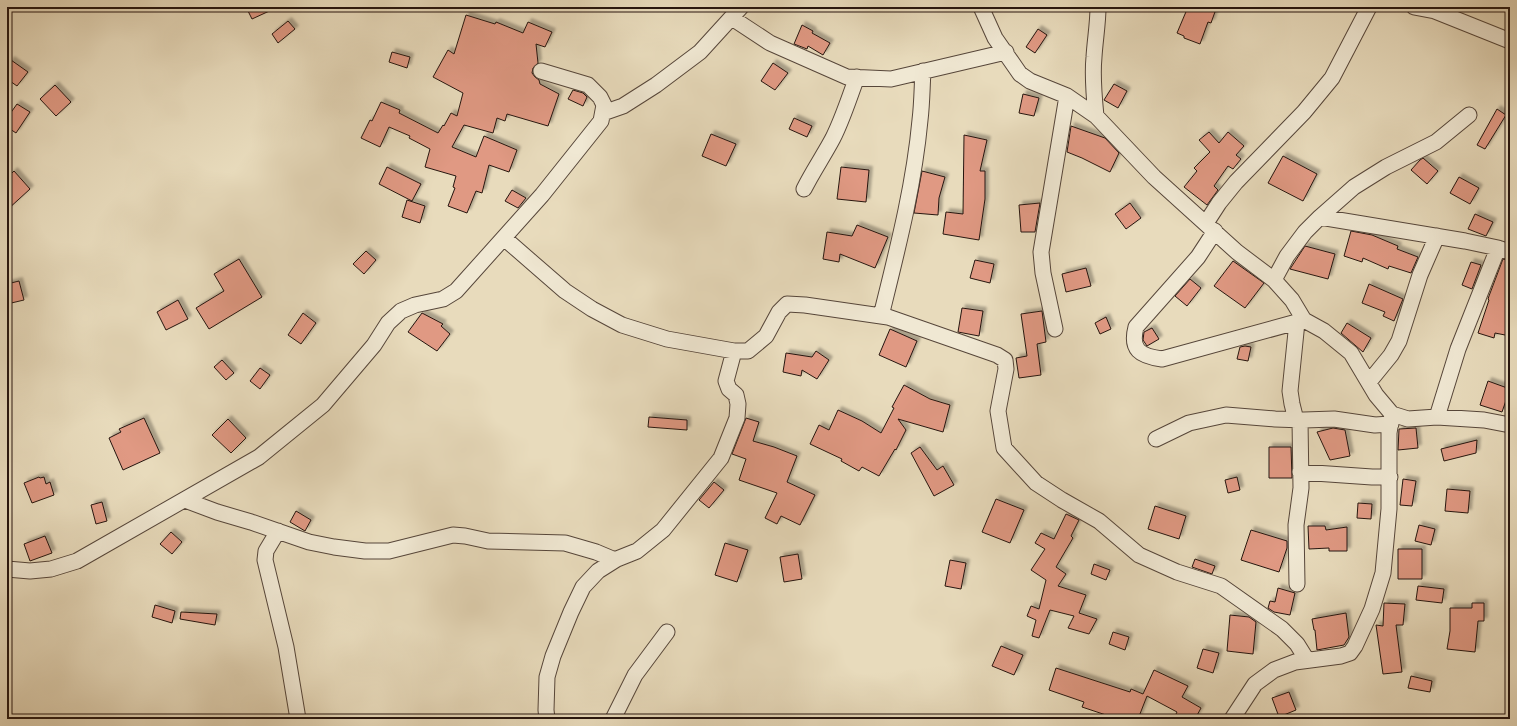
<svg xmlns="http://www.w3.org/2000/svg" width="1517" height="726" font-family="'IM FELL DW Pica',serif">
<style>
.building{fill:#e09983;stroke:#26150f;filter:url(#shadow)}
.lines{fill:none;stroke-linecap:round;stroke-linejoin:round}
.minor-casing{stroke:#56463a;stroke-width:17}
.minor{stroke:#f0e8d3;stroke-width:15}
</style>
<defs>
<filter id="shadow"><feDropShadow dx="3.5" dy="-3.5" stdDeviation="1" flood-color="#0004"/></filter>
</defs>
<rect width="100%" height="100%" fill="#e8dbbc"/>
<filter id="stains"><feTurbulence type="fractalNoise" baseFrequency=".005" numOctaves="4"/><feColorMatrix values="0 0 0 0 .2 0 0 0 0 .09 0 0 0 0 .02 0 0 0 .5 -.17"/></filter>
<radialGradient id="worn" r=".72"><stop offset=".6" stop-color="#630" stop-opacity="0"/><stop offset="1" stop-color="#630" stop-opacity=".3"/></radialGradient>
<path class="building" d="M246,7H278L252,19Z
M1188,7H1210L1216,9L1211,23L1208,22L1200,44L1184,38V36L1177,33Z
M466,15L495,24L496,22L523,33L528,22L552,32L545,47L536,44L538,63L533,68L532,73L535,77L539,80L540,84L559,94L548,126L507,114L505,121L497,118L493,133L464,125L452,147L476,157L484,136L517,150L509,172L489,165L482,193L476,191L467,213L448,206L455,188L453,187L456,176L425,167L430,149L409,138L410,136L389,127L380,147L361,138L370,120L372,121L381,102L400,110L399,113L438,133L443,125L444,126L451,113L457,116L463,93L433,77L448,50L454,54Z
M288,21L295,29L278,43L272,34Z
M802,25L813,31L812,33L830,43L823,55L808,46L807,49L794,44Z
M1038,29L1047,35L1035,53L1026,47Z
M392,52L410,57L407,68L389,62Z
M11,60L28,72L17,86L7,79V66Z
M773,63L788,73L775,90L761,81Z
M1114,84L1127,91L1118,108L1104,100Z
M55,85L71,102L56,116L40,99Z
M573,90L583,93L587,97L583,106L568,99Z
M1023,94L1039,98L1034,116L1019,113Z
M17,104L30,112L16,133L7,127V118Z
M1497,109L1506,115L1485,149L1477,145Z
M794,118L812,126L807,137L789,129Z
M1071,126L1105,138L1119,153L1110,172L1082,158L1067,152Z
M1209,132L1219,143L1228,132L1244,146L1236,155L1241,159L1233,169L1228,166L1214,186L1218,190L1207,205L1184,187L1197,171L1194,168L1210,152L1199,140Z
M711,134L736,144L726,166L702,156Z
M964,135L987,140L980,171H985V199L979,240L943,234L946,212L963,214Z
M1283,156L1317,174L1303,201L1268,183Z
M1423,158L1438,171L1427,184L1411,170L1420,160Z
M387,167L421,184L412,201L379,184Z
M841,167L869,170L866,202L837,199Z
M14,171L30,189L7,210V178Z
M922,171L945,177L939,198L938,215L914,213Z
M1459,177L1479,188L1470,204L1450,193Z
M512,190L526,198L518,208L505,201Z
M407,200L425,206L420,223L402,217Z
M1040,203L1035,232H1021L1019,205Z
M1130,203L1141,218L1126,229L1115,214Z
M1475,214L1493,222L1486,236L1468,229Z
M857,225L888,237L875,268L840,254L839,262L823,259L827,232L852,236Z
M1351,231L1372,235L1398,246L1397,249L1418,257L1411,273L1389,266L1388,269L1363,258L1362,262L1344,256Z
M1305,246L1335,254L1328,279L1290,269Z
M366,251L376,260L364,274L353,264Z
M239,259L262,297L209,329L196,308L224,291L214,274Z
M1503,259L1510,261V336L1495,333L1494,338L1478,333L1489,300L1488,299L1489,296Z
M975,260L994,264L990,283L970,278Z
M1233,261L1264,283L1245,308L1214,286Z
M1471,262L1481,265L1472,289L1462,285Z
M1086,268L1091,286L1066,292L1062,274Z
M1190,279L1201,288L1187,306L1175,296Z
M19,281L24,300L7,304V284Z
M1369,284L1403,299L1394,321L1383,316L1385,312L1362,303Z
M178,300L188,319L166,330L157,312Z
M962,308L983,311L979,336L958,332Z
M1042,311L1046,342L1037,344L1041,375L1019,378L1016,358L1027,356L1021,314Z
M303,313L316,323L301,344L288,335Z
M422,313L443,324L441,326L450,334L437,351L408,332Z
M1106,317L1111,329L1100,334L1095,323Z
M1347,323L1371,338L1363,352L1341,333Z
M1152,328L1159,339L1147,346L1143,340L1144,332Z
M890,329L917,341L906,367L879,355Z
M1245,346L1251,347L1248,361L1237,359L1240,347Z
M816,351L829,360L817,379L802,370L801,376L783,372L786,353L812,357Z
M222,360L234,373L226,380L214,367Z
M260,368L270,375L260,389L250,381Z
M1488,381L1510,389L1502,412L1480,405Z
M904,385L930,399L950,405L943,432L898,419L906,430L896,450L895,449L879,476L862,467L859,471L841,461L842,459L810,444L819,425L829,430L838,410L862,421L881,433L894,408L892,407Z
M649,417L687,420V430L648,427Z
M144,418L160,453L123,470L109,438L121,432L119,429Z
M746,418L759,422L753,441L774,447L797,456L787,482L815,495L800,525L781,516L777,524L765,518L777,493L739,480L746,459L732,454Z
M228,419L246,438L231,453L212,435Z
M1333,428L1345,430L1350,456L1330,460L1317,432Z
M1416,428L1418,448L1398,450L1399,429Z
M1477,440L1476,453L1444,461L1441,449Z
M920,447L937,470L943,466L954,485L934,496L911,453Z
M1269,447H1291L1292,478H1269Z
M39,477L40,478L44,477L46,484L50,482L54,495L32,503L24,483Z
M1237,477L1240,490L1228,493L1225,480Z
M1403,479L1416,481L1412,506L1400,505Z
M714,482L724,490L709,508L699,500Z
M1447,489L1470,491L1468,513L1445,511Z
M996,499L1024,510L1010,543L982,532Z
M102,502L107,521L96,524L91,505Z
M1358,503L1372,504L1371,519L1357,518Z
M1155,506L1186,516L1179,539L1148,529Z
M296,511L311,520L305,531L290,522Z
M1066,514L1079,520L1071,536L1073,538L1056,567L1066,574L1058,586L1086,595L1079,613L1097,619L1089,634L1068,628L1074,616L1050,610L1039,638L1032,636L1036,620L1027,616L1031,606L1039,609L1046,580L1031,570L1045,549L1035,543L1041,533L1054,539Z
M1419,525L1435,529L1431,545L1415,541Z
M1308,526H1325L1326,530L1347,527V551H1329V548L1309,549Z
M1251,530L1287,541V548L1279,572L1241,560Z
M171,532L182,542L172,554L160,544Z
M45,536L52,553L30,561L24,544Z
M725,543L748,550L737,582L715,575Z
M1398,549H1422V579H1398Z
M798,554L802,579L784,582L780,557Z
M1195,559L1215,566L1212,574L1192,567Z
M950,560L966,563L961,589L945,586Z
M1094,564L1110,570L1106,580L1091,574Z
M1418,586L1444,589L1442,603L1416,600Z
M1278,588L1295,593L1290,615L1274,612L1268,608L1270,601L1275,602Z
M1384,603L1405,604L1403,625H1396L1402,672L1383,674L1376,625L1383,626Z
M1472,603H1484V621H1478L1475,652L1447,649L1450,631V608H1472Z
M155,605L175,611L172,623L152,617Z
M181,612L217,614L215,625L180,619Z
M1346,613L1349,637L1344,645L1317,650L1315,630H1314L1312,619Z
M1230,615L1249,617L1256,622L1253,654L1227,651Z
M1113,632L1129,637L1125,650L1109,644Z
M1001,646L1023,655L1014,675L992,666Z
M1203,649L1219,653L1213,673L1197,668Z
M1056,668L1130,692L1131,689L1143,694L1154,670L1188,686L1182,697L1201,708L1195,719H1184L1176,714L1177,712L1147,696L1138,719H1118L1082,707L1084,702L1049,690Z
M1411,676L1432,681L1430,692L1408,688Z
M1289,692L1296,710L1279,717L1272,698Z"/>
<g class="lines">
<defs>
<path id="minor" d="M981,7L995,38L1020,74L1030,81L1067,96L1096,116L1154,177L1237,252L1274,280L1292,300L1304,320L1324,331L1351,353L1376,395L1392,414L1408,419L1437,417L1484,420L1510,425
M1414,7L1435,11L1510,41
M732,18L770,43L847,77L891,79L1006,52
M603,113L623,106L656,85L700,52L741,7
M1096,116C1094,96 1092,77 1094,57C1095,40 1098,24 1098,7
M804,189C813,171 824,155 833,138C843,118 849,98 857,77
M1320,217L1465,241L1498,248L1510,252
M1206,223L1219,203L1236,182L1304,112L1332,78L1369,7
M1215,231L1198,257L1136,327C1130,350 1140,356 1162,359L1304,320
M504,238L565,291L592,309L622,325L667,339L734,351H748L766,336L779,312L787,304L805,305L888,317L997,355L1005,360L1006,369L998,411L1004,448L1036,483L1062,500L1099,521L1139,555L1177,572L1221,586L1282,629L1297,644L1307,660
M1274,280L1287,256L1305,232L1320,217L1354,187L1386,167L1436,142L1469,115
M881,316C897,251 914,186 920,120C922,104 922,87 923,71
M1055,329L1043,273L1041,252L1067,96
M1369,382L1391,355L1399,341L1420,275L1437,236
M1437,417L1458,349L1498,248
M1296,420L1292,404L1290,391L1297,322
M1156,439L1189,423L1226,415L1275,419L1304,420L1334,419L1375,425L1391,424
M1300,472L1372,477H1390
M185,500L217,512L251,522L309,542L334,547L365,551H389L453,535L465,536L488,541L565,543L596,552L615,560
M278,531L266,551L265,560L286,647L298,719
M7,569L30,571L51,569L77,561L259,457L323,405L374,345L388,323L401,311L415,305L443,299L456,291L542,195L601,121L604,105L600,97L588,85L541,71
M1297,584L1296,525L1301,488L1300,420
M547,719L546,710L547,677L553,656L571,612L583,587L598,571L617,559L637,551L663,530L721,458L737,418L738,404L736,395L729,389L726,381L734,351
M613,719L635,675L667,632
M1232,719L1255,684L1274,670L1295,662L1341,656L1350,653L1355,646L1372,609L1383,573L1389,509V433L1392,414"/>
</defs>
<use href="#minor" class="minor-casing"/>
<use href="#minor" class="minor"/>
</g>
<rect width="1517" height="726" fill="none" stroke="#e8dbbc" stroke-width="24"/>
<rect x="8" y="8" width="1501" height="710" fill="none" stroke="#26150f" stroke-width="2"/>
<rect x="12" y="12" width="1493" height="702" fill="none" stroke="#26150f"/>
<rect width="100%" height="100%" filter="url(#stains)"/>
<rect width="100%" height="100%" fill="url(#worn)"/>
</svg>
